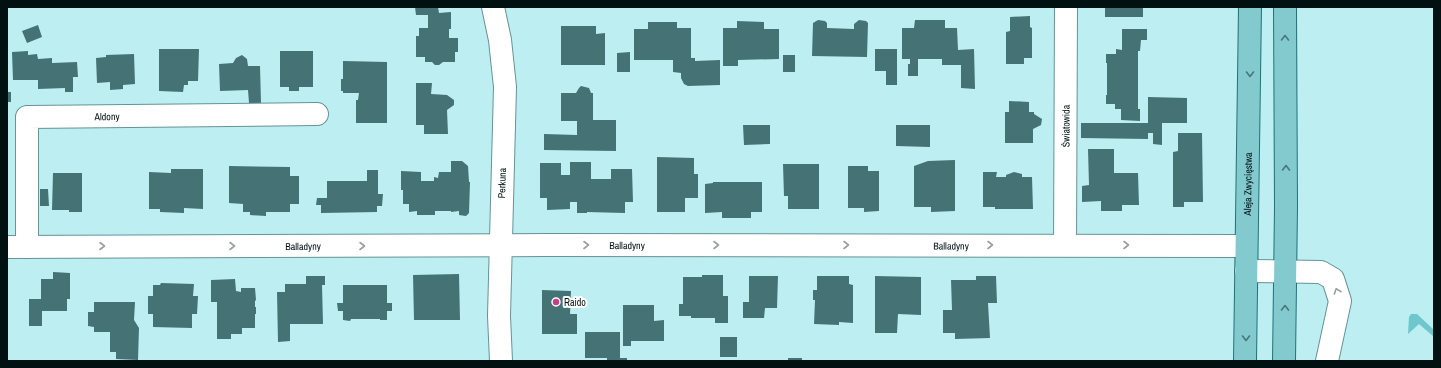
<svg xmlns="http://www.w3.org/2000/svg" width="1441" height="368" font-family="'Archivo Narrow',sans-serif">
<style>
.green{fill:#6ec7cd}
.building{fill:#457275}
.lines{fill:none;stroke-linecap:round;stroke-linejoin:round}
.minor-casing{stroke:#659396;stroke-width:24}
.major-casing{stroke:#207277;stroke-width:24}
.minor{stroke:#fff;stroke-width:22}
.major{stroke:#83cace;stroke-width:22}
.oneway{stroke:#487679}
.oneway2{stroke:#999fa0}
.poi-dot{fill:#c44186;stroke:#fff;stroke-width:1.5}
.labels{text-anchor:middle;dominant-baseline:central;stroke-width:4;stroke-linejoin:round;paint-order:stroke}
.street-label{font-size:10px;fill:#011011;stroke:#fff}
.poi-label{font-size:10px;fill:#011011;stroke:#fff;text-anchor:start}
</style>
<rect width="100%" height="100%" fill="#bdeef1"/>
<path class="green" d="M1411,314H1417L1434,330V337L1419,324L1408,334L1409,317Z"/>
<path class="building" d="M415,7H438L439,13L451,12V29H449V38H458V52H455V62H443L439,65H435L432,62H425V57H416V36H419V28H428V15H416Z
M1105,7H1143V17H1105Z
M1030,16V27L1032,28V58H1024V64H1006V32L1010,31V17Z
M818,20L825,21L827,23V28L854,29V24L859,20L866,21L868,23L867,57L812,56L813,23Z
M915,20H945V28H957L958,50L974,49L975,89L961,88V65H942V59H918V76H908V64H910V59H902V28H914Z
M737,21L764,22V29H779V59L738,60V66H723V28H737Z
M648,22H677V28H691V58H695V61L720,60V85L688,86L684,84L681,78V73L673,72V60H634V29H648Z
M38,25L42,37L27,43L22,31Z
M561,26H596V34L605,33V65H561Z
M1122,29H1147V40H1141L1140,51H1138V109H1140V121L1121,120V109H1115V104H1106V95H1107V63H1106V54H1116V49L1122,50Z
M159,49H199L198,81H188V85H184L183,92L159,91Z
M875,49H897V85H886V71H875Z
M28,51V55L37,54L38,59L52,58V63L77,62L78,77H73V92H65V88L38,89V80H13L12,52Z
M280,51H313V87H299V91H289V87H280Z
M630,52V72H617V53Z
M134,54L135,84L123,85V89L110,90V82L97,83L96,58L106,57V55Z
M242,55L247,59L248,66H260L261,103H249L248,90L220,91L219,64L233,63L236,58Z
M783,55H795V72H783Z
M343,61L387,62V123H356V100H358L359,93H343V91H341V79H343Z
M416,83H432L431,94L447,95L454,100V105L447,110L448,134H424V125H416Z
M581,86L589,88L591,93H593V120H616V151L544,150V134L577,135V121H561V93H576L579,88Z
M7,92H11V102H7Z
M1148,97L1187,98V123H1162V145L1153,144V133H1148V139L1081,138V123H1148Z
M1009,101L1029,102V112H1034V114L1042,119L1041,125L1033,129V143H1005V112H1009Z
M743,125H770V144L744,145Z
M896,125H930V147L896,146Z
M1178,133H1202L1203,202H1184V207H1173V152L1178,151Z
M1088,149H1114V173H1138L1139,205H1122V211H1101V201L1082,202V186L1089,185Z
M657,157L694,158V174H698V198H685V212H657Z
M955,160V211L931,212V207H914V166L928,161Z
M451,161H462L468,166L469,182H470L469,213L466,216L459,215V211L451,212V211H435V215H417V211L409,212V204H403V190H401V171L421,172V181H434V177L438,178L439,172H451Z
M570,162H591V179H611V169H632L633,202H625V213L587,212V213H577V202H570V209L547,210V198H540V163H561V175H570Z
M783,164H819V209H788V196H784Z
M229,166L290,167V176H299V204H290V212H266V216L250,215V212H243V204L229,203Z
M848,166H868V171H879V211L864,212V208H848Z
M171,169H203V209L184,208V213L160,212V209H149V172L171,173Z
M367,170H378V194H383L382,206H377V212L321,213V205H316L317,198H327V181H367Z
M983,172H997L996,177H1006V175L1014,172L1022,174V177H1032L1033,209H995V207H983Z
M53,173H82V212H69V210H52Z
M713,182H762V212H751V218H722V212L705,213V184L713,183Z
M40,189H48L49,206H40Z
M53,272L70,273V299H67V311H42V326H29V299H41V279H53Z
M459,274L460,320H414L413,275Z
M702,275H723V296H728V323H715V318H691V316H679V304H683V277H702Z
M306,276H325V285H322L323,324H290V341L278,342L277,292H285V284H306Z
M749,276H778L777,308H765L764,318H743V302H749Z
M817,276H849V284L853,285V323L839,322V325L814,324L815,300H813V290H817Z
M875,276L921,277V315L898,314L897,333H875Z
M976,276H996L997,303H988L990,338L955,339V333H943V310H952L951,280H976Z
M235,279L236,291L241,292V288H255L256,300L255,301V307H256V314H255V328H242V334H231V339H217V302H211V280Z
M161,283L194,284L193,296H198L197,314H192V328L153,327V314H148V296H153V285H160Z
M343,285H387V303H392V311H387V320H380V319H351L350,321L343,320V311H338L337,303H343Z
M542,290L571,291L570,314H577V334H542Z
M94,302H135L134,320L139,328L138,360L116,359V352H110V332H94V327L88,326V312H94Z
M623,305H654V321L664,320V341H631V346H623Z
M585,332H620V358H627V361H607V358H585Z
M720,337H737V357H720Z
M788,358H802V361H788Z"/>
<g class="lines">
<defs>
<g id="minor">
<path d="M493,7L500,40L505,87L499,316L501,361"/>
<path id="s1" d="M1065,245L1066,7"/>
<path id="s2" d="M7,247L547,245L1246,246"/>
<path id="s3" d="M27,247V117L317,114"/>
<path d="M1246,271L1321,272L1333,279L1340,301L1327,361"/>
</g>
<g id="major">
<path id="s4" d="M1245,361L1250,7"/>
<path d="M1284,361L1286,207L1285,7"/>
</g>
</defs>
<use href="#minor" class="minor-casing"/>
<use href="#major" class="major-casing"/>
<use href="#minor" class="minor"/>
<use href="#major" class="major"/>
</g>
<defs><path id="oneway-chevron" d="M-2-3.5L2.5 0L-2 3.5" fill="none" stroke-width="1.6" stroke-linecap="round" stroke-linejoin="round"/></defs>
<g class="oneway">
<use href="#oneway-chevron" transform="translate(1285 38) rotate(-90)"/>
<use href="#oneway-chevron" transform="translate(1250 74) rotate(90)"/>
<use href="#oneway-chevron" transform="translate(1286 168) rotate(-90)"/>
<use href="#oneway-chevron" transform="translate(1285 308) rotate(-89)"/>
<use href="#oneway-chevron" transform="translate(1246 338) rotate(90)"/>
</g>
<g class="oneway2">
<use href="#oneway-chevron" transform="translate(586 245)"/>
<use href="#oneway-chevron" transform="translate(716 245)"/>
<use href="#oneway-chevron" transform="translate(846 245)"/>
<use href="#oneway-chevron" transform="translate(990 245)"/>
<use href="#oneway-chevron" transform="translate(1126 245)"/>
<use href="#oneway-chevron" transform="translate(102 246)"/>
<use href="#oneway-chevron" transform="translate(232 246)"/>
<use href="#oneway-chevron" transform="translate(362 246)"/>
<use href="#oneway-chevron" transform="translate(1337 291) rotate(-109)"/>
</g>
<circle class="poi-dot" cx="556" cy="302" r="4"/>
<g class="labels">
<g class="street-label">
<text stroke="none"><textPath href="#s3" startOffset="210">Aldony</textPath></text>
<text stroke="none"><textPath href="#s1" startOffset="119">Światowida</textPath></text>
<text transform="translate(502 183) rotate(-88)">Perkuna</text>
<text stroke="none"><textPath href="#s4" startOffset="177">Aleja Zwycięstwa</textPath></text>
<text stroke="none"><textPath href="#s2" startOffset="620">Balladyny</textPath></text>
<text stroke="none"><textPath href="#s2" startOffset="944">Balladyny</textPath></text>
<text stroke="none"><textPath href="#s2" startOffset="296">Balladyny</textPath></text>
</g>
<g class="poi-label">
<text x="564" y="302">Raido</text>
</g>
</g>
<rect width="1441" height="368" fill="none" stroke="#011011" stroke-width="16"/>
</svg>
